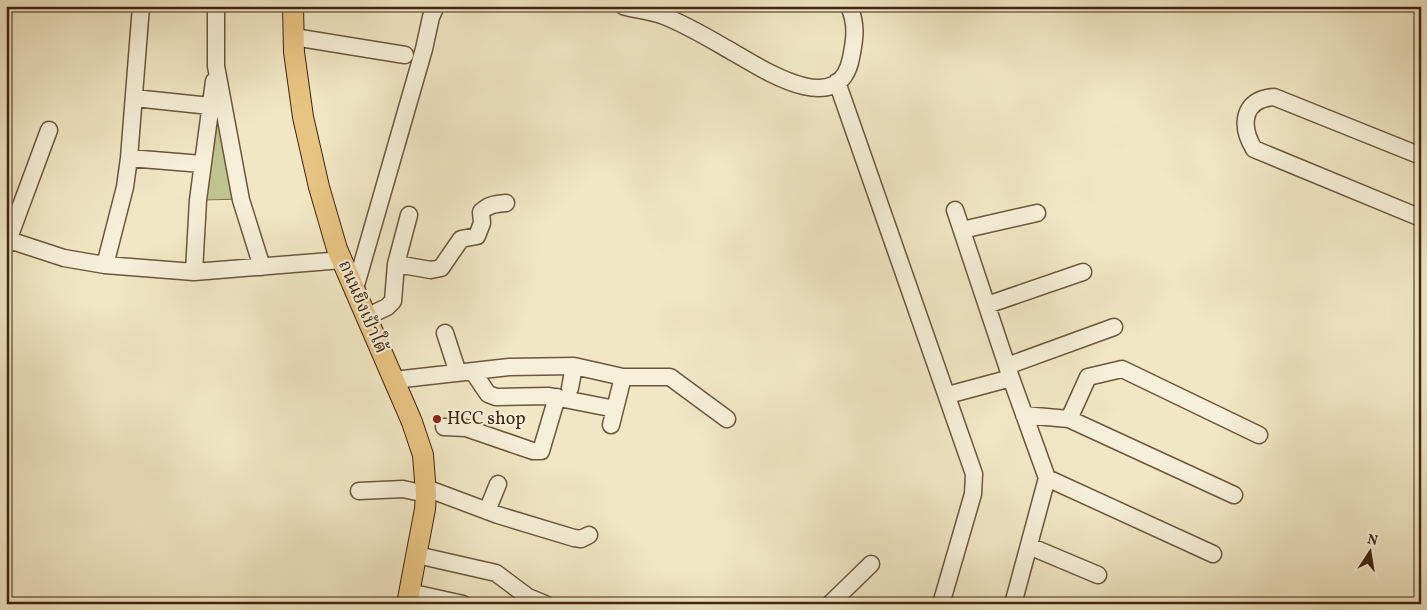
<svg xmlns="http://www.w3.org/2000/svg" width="1427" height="610" font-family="Vollkorn,'Noto Serif Thai',serif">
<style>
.green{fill:#c0c490;stroke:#807450}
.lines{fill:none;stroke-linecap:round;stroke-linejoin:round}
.minor-casing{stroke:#6c563c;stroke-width:19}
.major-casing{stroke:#3f250f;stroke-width:22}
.minor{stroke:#f6efd9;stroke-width:16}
.major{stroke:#e8c482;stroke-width:20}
.poi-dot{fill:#8f2418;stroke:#f6efd9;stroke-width:2}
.labels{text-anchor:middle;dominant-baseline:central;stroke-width:4.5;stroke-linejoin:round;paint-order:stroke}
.street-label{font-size:18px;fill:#3f250f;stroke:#f6efd9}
.poi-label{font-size:18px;fill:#3f250f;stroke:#f6efd9;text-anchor:start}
</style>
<rect width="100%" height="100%" fill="#f1e7c4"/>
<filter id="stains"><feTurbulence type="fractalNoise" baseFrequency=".004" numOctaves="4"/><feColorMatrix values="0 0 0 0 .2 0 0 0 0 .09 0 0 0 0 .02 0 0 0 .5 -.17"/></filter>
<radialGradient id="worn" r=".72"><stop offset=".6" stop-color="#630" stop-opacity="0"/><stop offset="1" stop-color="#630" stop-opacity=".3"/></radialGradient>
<path class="green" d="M216,79L245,199L202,200Z"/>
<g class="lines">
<defs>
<path id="minor" d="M216,6V66L241,200L262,267
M623,6C637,10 651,11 664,16C687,25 710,39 731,51C761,68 839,121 851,58C855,38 857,25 849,6
M294,37L405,55
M837,82L974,474L973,494L941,604
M134,98L210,106
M1421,156L1274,97C1242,99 1240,126 1254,149L1421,218
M129,158L202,164
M962,230L1037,213
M6,239L64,258L105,265L194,272L342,260
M6,246L49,130
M396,264L431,270L441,268L461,239L477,236L482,223L481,212C489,204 496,204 506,203
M105,265L125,187L129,158L141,6
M194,272L198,200L214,81
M354,292L424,49L431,17L436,6
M987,305L1083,272
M366,317L387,307L393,301L396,264L409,215
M445,333L458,373
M1007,366L1114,327
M473,372L488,394L496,397L549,396L615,409
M1011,378L1047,478L1013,604
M394,380L509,367L574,366L623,377H670L727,419
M570,388L574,366
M948,395L1011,378L955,210
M1024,415L1069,419L1088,377L1122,369L1259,435
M1069,419L1234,495
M611,425L623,377
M444,427L466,428L533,451H541L557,397
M1047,478L1213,554
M426,488L498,515L574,538L581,539L589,535
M359,491L403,489L426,494
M487,511L498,484
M1029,546L1098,575
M417,555L496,573L528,597L545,604
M409,592L463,604
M830,604L871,564"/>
<path id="major" d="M293,6L294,52L303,117L319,187L337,249L412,422L423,455L426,494L425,509L407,604"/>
</defs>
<use href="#minor" class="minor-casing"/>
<use href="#major" class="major-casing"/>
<use href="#minor" class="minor"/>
<use href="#major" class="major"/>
</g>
<circle class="poi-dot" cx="437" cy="419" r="5"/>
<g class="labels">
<g class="street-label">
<text transform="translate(362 307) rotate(67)">ถนนยิงเป้าใต้</text>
</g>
<g class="poi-label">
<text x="447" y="419">HCC shop</text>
</g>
</g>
<rect width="1427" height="610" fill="none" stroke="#f1e7c4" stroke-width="25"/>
<rect x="8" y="8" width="1412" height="595" fill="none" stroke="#3f250f" stroke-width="2.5"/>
<rect x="12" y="12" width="1402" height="585" fill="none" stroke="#3f250f"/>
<g transform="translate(1370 552) rotate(12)" stroke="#f6efd9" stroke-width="4" paint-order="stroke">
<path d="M0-4L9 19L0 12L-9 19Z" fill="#3f250f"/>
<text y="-8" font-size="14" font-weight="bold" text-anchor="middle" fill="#3f250f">N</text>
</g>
<rect width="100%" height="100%" filter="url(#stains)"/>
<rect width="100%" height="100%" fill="url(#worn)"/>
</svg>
